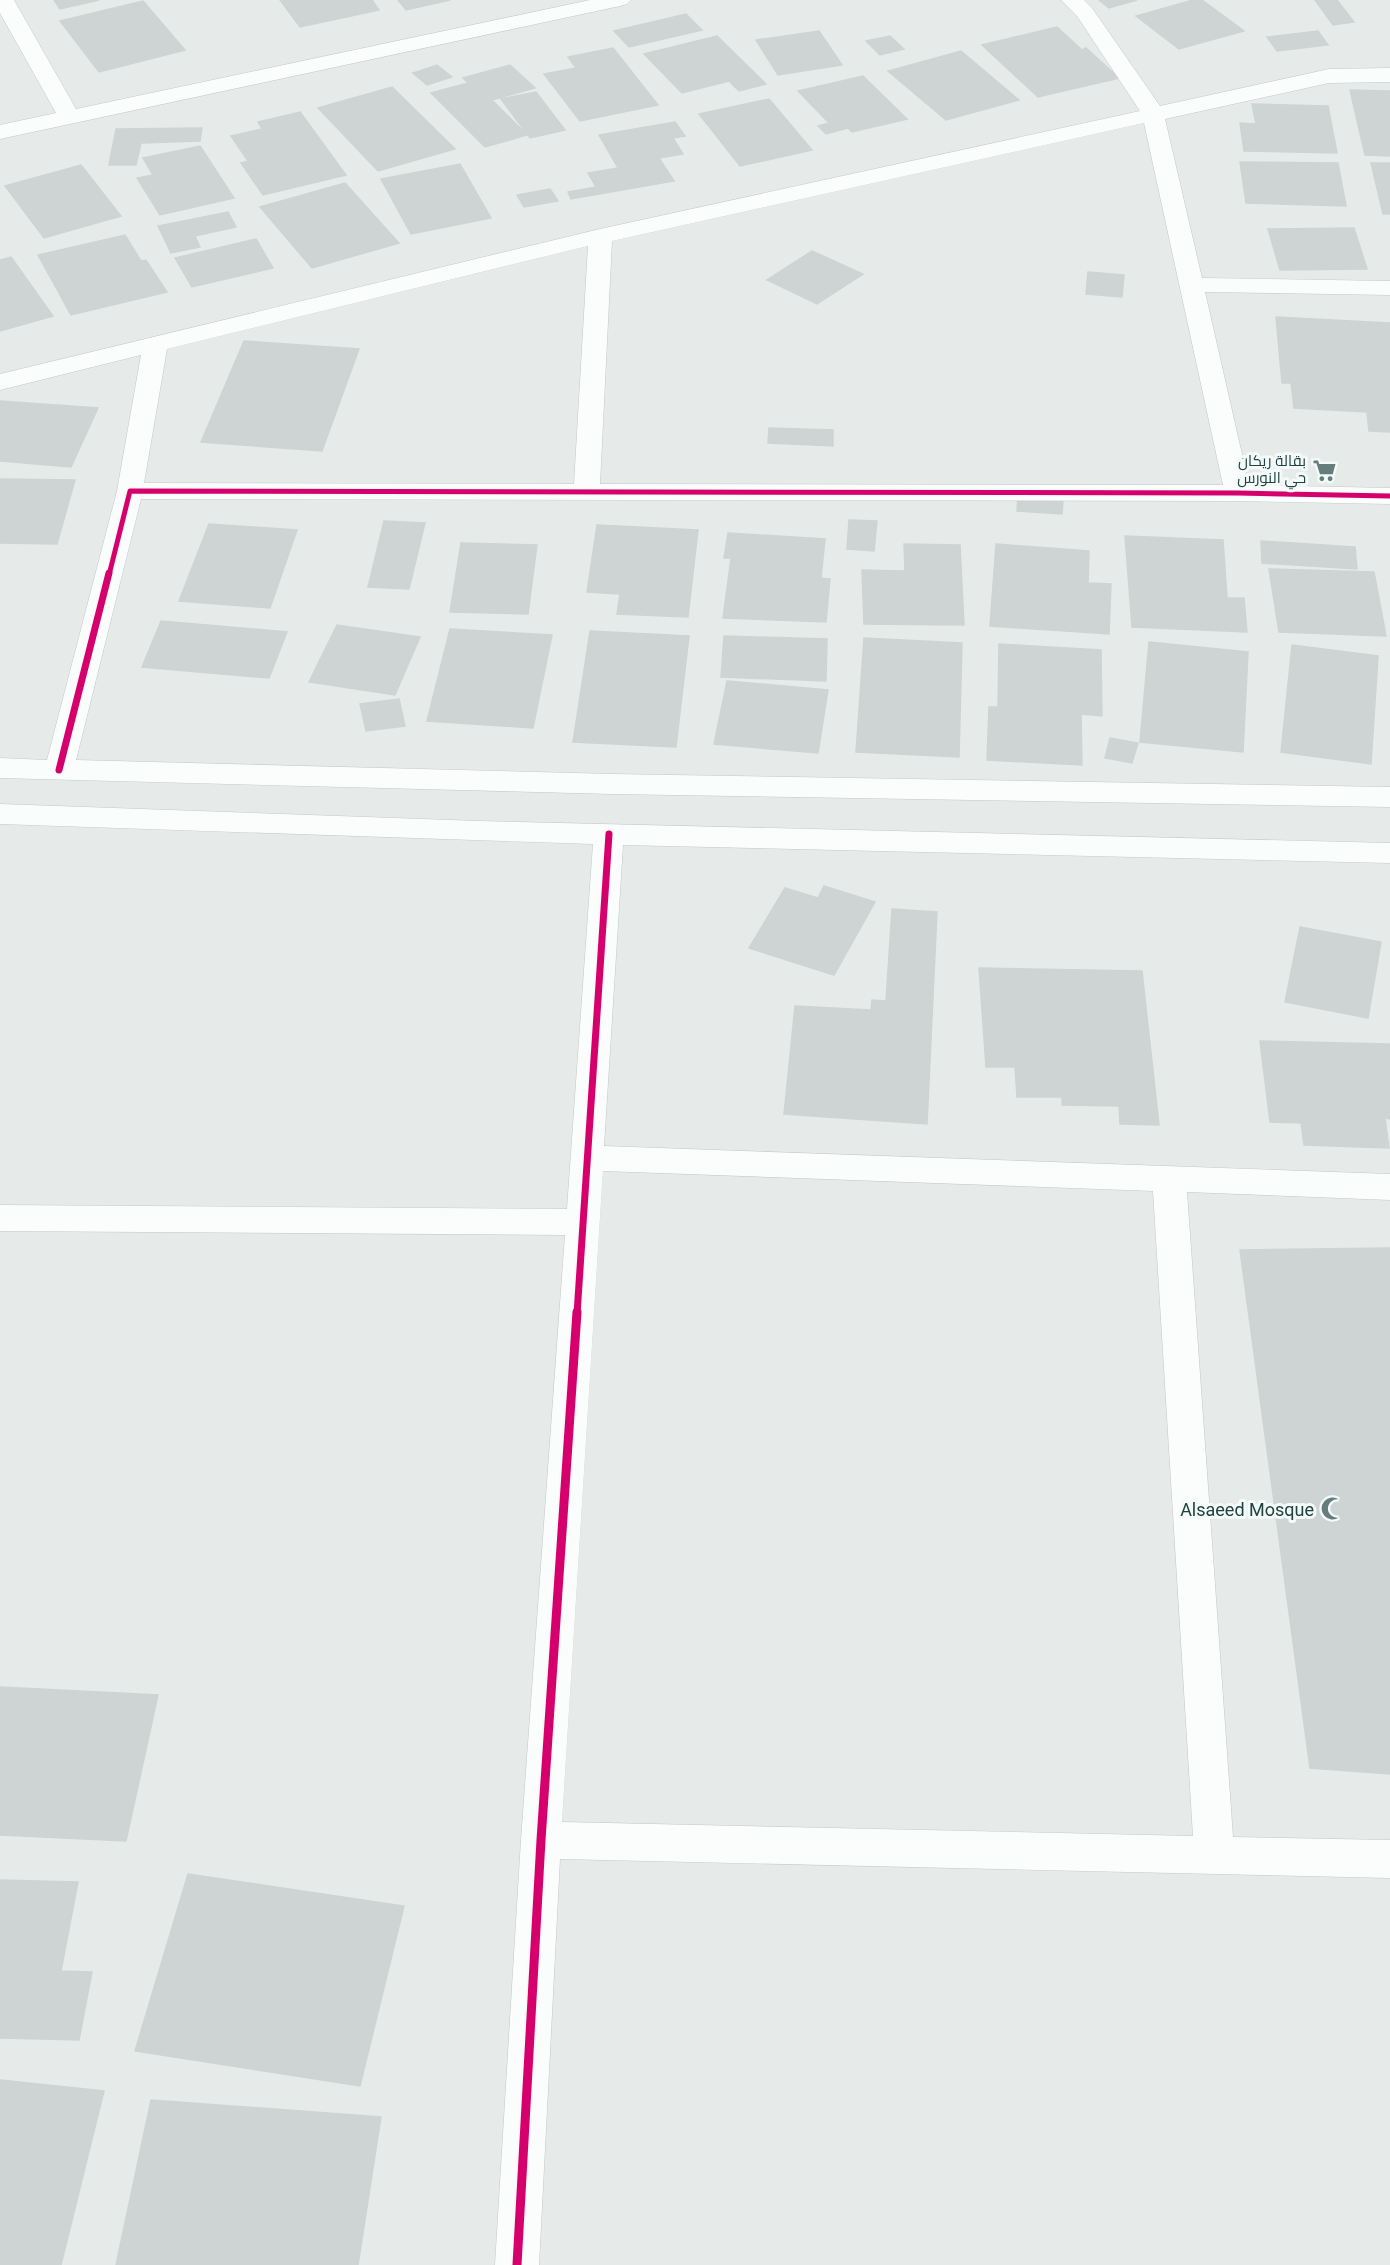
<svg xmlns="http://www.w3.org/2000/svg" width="1390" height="2265" font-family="Roboto,Cairo,sans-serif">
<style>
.building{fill:#cdd4d3;stroke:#ced4d3;stroke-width:1.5}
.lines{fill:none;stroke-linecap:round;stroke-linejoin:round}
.street-casing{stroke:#c3c8c7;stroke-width:1}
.street{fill:#fbfcfc;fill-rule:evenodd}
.cycleway-far2-casing{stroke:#f4faf8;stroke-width:8}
.cycleway-far1-casing{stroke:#f4faf8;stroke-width:10}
.cycleway-casing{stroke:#f4faf8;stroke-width:13}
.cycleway-far2{stroke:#d6006c;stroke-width:5}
.cycleway-far1{stroke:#d6006c;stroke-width:7}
.cycleway{stroke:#d6006c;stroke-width:9}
.labels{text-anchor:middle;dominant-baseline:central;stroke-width:6;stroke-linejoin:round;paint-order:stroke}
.far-poi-label{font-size:15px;fill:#204240;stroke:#f4faf8;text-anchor:end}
.poi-label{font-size:18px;fill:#204240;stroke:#f4faf8;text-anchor:end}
</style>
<rect width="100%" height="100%" fill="#e6ebea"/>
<path class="building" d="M54,0H99L60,9Z
M280,0H372L379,10L300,27Z
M398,0H450L406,10Z
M1099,0H1137L1109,8Z
M1193,0H1202L1244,31L1179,49L1136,16Z
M1315,0H1337L1354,22L1333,25Z
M143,1L185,50L99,72L60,21Z
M686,14L702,30L629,47L614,31Z
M1057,27L1082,50L1086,48L1119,78L1038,97L982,45Z
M819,31L842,65L778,75L756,40Z
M1318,31L1328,45L1277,51L1267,37Z
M717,36L766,84L739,91L729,81L682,93L644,54Z
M890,36L904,49L880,55L866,41Z
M613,48L658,105L580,121L544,74L576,68L568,57Z
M961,51L1019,100L946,120L888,71Z
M437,65L452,77L427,85L413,73Z
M510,65L535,88L492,100L527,135L485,147L431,93L468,83L463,78Z
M863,76L907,119L852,132L848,128L826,134L818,126L829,123L798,91Z
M392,87L455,149L378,171L318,108Z
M1350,90L1390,91V156L1365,155Z
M536,92L565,130L530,138L501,99Z
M769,99L812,150L740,166L699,114Z
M1252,104L1328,106L1337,153L1244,151L1240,123L1256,124Z
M300,112L346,175L263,195L241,163L248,161L231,136L262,129L258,122Z
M675,122L685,136L673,138L683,154L659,158L674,181L571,199L568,192L596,187L588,173L618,168L599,135Z
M202,128L200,141L141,143L136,165H109L116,129Z
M200,146L234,198L160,215L137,178L153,175L143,158Z
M1240,162L1338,163L1346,206L1246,203Z
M1371,163H1390V214H1383Z
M460,164L491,218L411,234L381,179Z
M81,165L121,216L44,238L5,186Z
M345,183L399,243L312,268L260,207Z
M550,189L558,201L524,207L517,195Z
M228,212L236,227L195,236L200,247L171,253L158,226Z
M1354,228L1367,269L1280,270L1268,229Z
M125,235L141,261L146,260L167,292L71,315L38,255Z
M256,239L273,268L192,287L175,258Z
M812,251L863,274L817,304L767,280Z
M11,257L53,316L0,331V260Z
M1088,272L1124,275L1122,297L1086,294Z
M1276,317L1390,323V432L1369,431L1367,412L1294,408L1291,383H1282Z
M244,341L359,349L322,451L201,442Z
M0,401L98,408L71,467L0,461Z
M769,428L833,430V446L768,443Z
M0,479L75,480L57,544L0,543Z
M1018,496L1063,499L1062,514L1017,511Z
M849,520L877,521L874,551L847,549Z
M384,521L425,523L409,589L368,587Z
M209,524L297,530L270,608L179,601Z
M597,525L698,530L688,617L617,614L620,594L587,592Z
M728,533L825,539L821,578L830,579L826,622L723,618L731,558H724Z
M1125,536L1223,540L1227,598H1244L1247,632L1132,627Z
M1261,541L1355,547L1357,569L1262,563Z
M461,543L537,545L528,614L450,612Z
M904,544L960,545L964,625L864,624L862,570L905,571Z
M996,544L1089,551L1088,583L1111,584L1109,634L990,626Z
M1269,569L1374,572L1386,636L1279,632Z
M161,621L287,632L269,678L142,667Z
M337,625L420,637L395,695L309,682Z
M450,629L552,635L533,728L427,721Z
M590,631L689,636L676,747L573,742Z
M724,636L827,639L826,681L721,677Z
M864,638L962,643L959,757L856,752Z
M1149,642L1248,652L1243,752L1140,742Z
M999,644L1101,650L1102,716L1081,714L1082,765L987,760L989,707H998Z
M1292,645L1378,656L1371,764L1281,752Z
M727,681L828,690L818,753L714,744Z
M399,699L405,726L366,731L360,704Z
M1110,738L1138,743L1132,763L1105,758Z
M824,886L875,902L834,975L749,948L785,888L818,898Z
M892,909L937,912L927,1124L784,1114L795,1006L871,1010L872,1000L886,1001Z
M1300,927L1381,942L1368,1018L1285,1002Z
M979,968L1142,971L1159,1125L1120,1124L1119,1106L1062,1105V1097H1017L1015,1067H986Z
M1260,1041L1390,1044V1119L1385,1118L1389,1148L1304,1145L1301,1123L1270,1122Z
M1390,1248V1774L1310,1768L1240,1250Z
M0,1687L158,1695L126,1841L0,1835Z
M188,1874L404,1906L360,2086L135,2051Z
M0,1880L78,1882L61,1971L92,1972L79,2040L0,2038Z
M0,2080L104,2091L61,2265H0Z
M151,2100L381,2117L358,2265H116Z"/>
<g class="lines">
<defs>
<path id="street" d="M0,0H14L76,109L590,0H631L627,4L620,6L0,139V125L56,113L0,13Z
M1061,0H1084L1092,8L1160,106L1329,69L1390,68V82L1329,83L1165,119L1202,278L1390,281V295L1205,292L1249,485L1390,488V504L1238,501L141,499L76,760L612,774L1390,787V807L612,794L0,778V758L47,760L117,491L141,355L0,390V374L600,229L1140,111L1077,16ZM1144,123L1223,485L600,484L612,241ZM588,246L574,484L144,483L167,349Z
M0,804L479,821L1390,843V863L623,845L604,1146L1390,1174V1200L1187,1192L1233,1837L1390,1840V1878L560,1859L539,2265H495L521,1840L565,1235L0,1231V1205L567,1209L593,844L0,824ZM603,1171L1153,1191L1193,1836L562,1822Z"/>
</defs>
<use href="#street" class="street-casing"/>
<use href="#street" class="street"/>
<defs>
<path id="cycleway-far2" d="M109,575L130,491L1238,493L1390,496"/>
<path id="cycleway-far1" d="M59,770L109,573
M577,1314L609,834"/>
<path id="cycleway" d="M517,2265L541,1840L577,1312"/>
</defs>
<use href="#cycleway-far2" class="cycleway-far2-casing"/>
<use href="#cycleway-far1" class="cycleway-far1-casing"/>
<use href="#cycleway" class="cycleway-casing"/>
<use href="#cycleway-far2" class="cycleway-far2"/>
<use href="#cycleway-far1" class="cycleway-far1"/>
<use href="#cycleway" class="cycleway"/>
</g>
<defs>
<symbol id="supermarket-bare" viewBox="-9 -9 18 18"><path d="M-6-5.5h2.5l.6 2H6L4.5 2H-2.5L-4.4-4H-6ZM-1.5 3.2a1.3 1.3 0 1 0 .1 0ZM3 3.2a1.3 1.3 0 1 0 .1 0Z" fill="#657d7c" stroke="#f4faf8" stroke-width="2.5" paint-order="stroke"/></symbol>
<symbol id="mosque-bare" viewBox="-9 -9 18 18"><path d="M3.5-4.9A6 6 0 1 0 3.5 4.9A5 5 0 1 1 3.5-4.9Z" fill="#657d7c" stroke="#f4faf8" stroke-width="2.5" paint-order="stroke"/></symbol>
</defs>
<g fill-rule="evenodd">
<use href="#supermarket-bare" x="1308" y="454" width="33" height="33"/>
<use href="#mosque-bare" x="1316" y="1492" width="33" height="33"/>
</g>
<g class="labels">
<g class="far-poi-label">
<text x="1306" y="461">بقالة ريكان<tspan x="1306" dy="17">حي النورس</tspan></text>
</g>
<g class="poi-label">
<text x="1314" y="1509">Alsaeed Mosque</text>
</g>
</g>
</svg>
